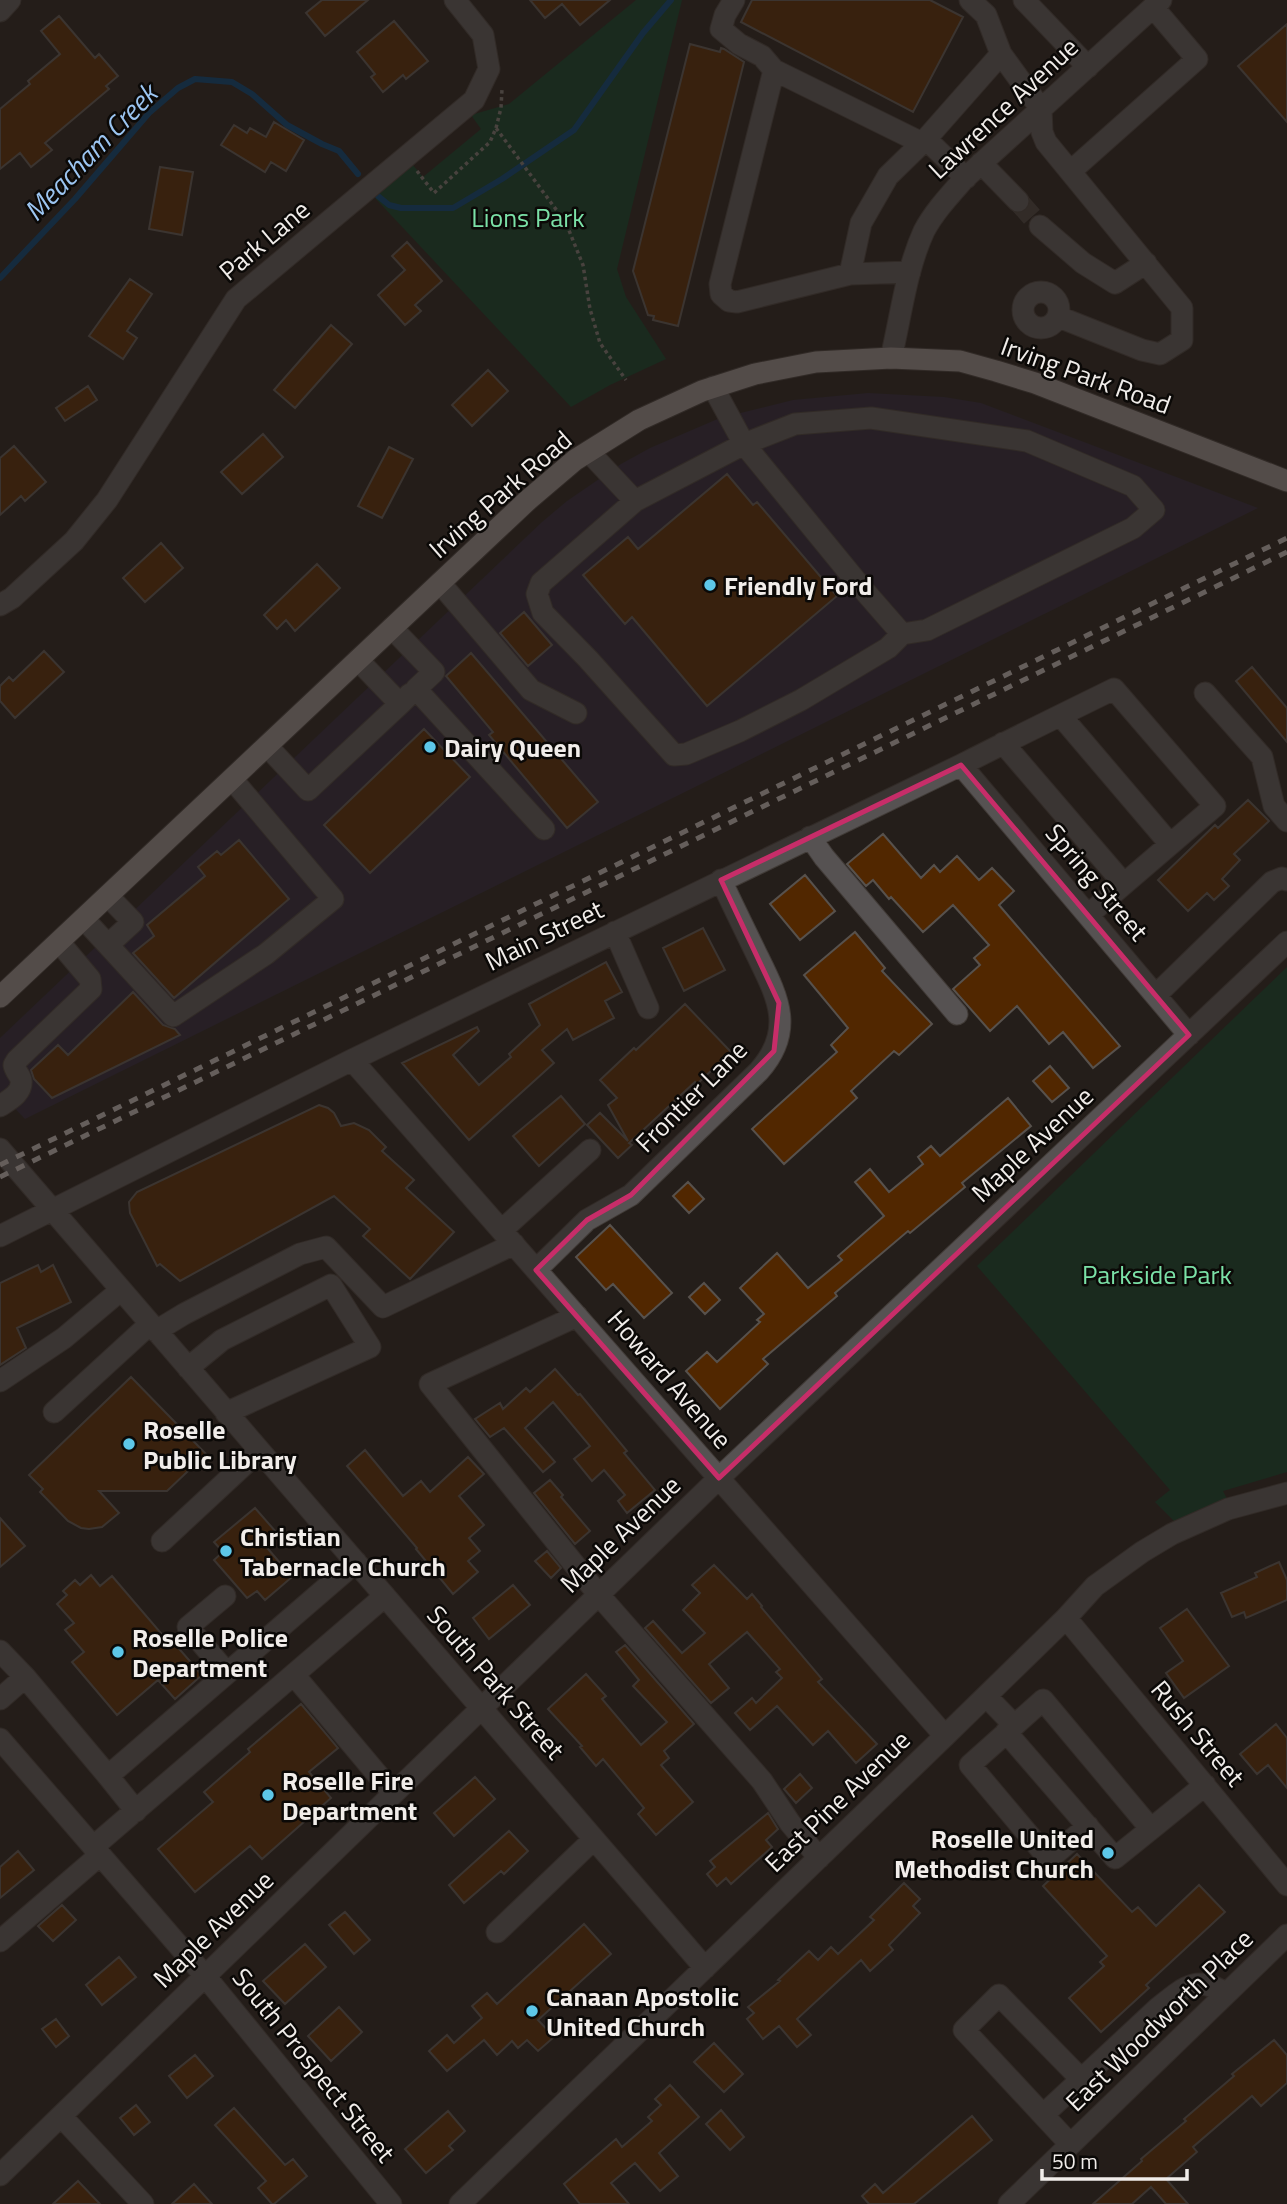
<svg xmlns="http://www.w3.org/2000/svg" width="1287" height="2204" font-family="'Titillium Web',sans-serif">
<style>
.commercial{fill:#2a2333}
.green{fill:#0e3b24}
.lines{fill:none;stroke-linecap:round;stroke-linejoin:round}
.stream{stroke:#043c6c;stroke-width:6}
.building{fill:#512700;stroke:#57514c;stroke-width:2}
.minor-tunnel{stroke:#433d39;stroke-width:21;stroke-dasharray:21 10;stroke-linecap:butt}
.minor-casing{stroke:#413b37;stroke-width:23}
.major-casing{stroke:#413b37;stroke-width:23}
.path{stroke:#746f6b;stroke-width:3.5;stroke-dasharray:3.5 3.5;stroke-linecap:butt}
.minor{stroke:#565252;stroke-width:21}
.major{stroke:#8d8583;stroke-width:21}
.rail{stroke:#b3aeab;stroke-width:5;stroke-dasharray:9 9;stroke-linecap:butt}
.marked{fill:none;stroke:#c72d69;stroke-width:5;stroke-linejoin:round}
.poi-dot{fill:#5dc7e8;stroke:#0b0907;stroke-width:2.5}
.labels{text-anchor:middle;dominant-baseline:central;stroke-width:5;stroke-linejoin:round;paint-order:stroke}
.street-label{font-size:26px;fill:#f1edea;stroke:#0b0907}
.park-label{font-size:26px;fill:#7be1a7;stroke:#0b0907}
.poi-label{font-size:26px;font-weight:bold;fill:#f1edea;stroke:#0b0907;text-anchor:start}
.water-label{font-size:28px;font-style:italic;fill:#9cc5f1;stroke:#0b0907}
</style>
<rect width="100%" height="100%" fill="#241e1a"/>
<path class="commercial" d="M868,393L944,397L981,403L1258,508L25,1119L0,1093V1038L542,522L567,501L621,464L650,448L720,418L793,400Z"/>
<path class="green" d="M636,0H682L617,269L626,297L666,359L610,385L571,407L376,199L370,187L406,157L423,177L481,129L471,115L509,104Z
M1287,967V1472L1223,1491L1227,1499L1179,1526L1155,1502L1170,1490L977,1266Z"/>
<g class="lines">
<path class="stream" d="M378,196L389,205L401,208H453L502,179L574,130L643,33L671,0
M0,278L75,199L149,113L178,88L195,79L232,82L252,94L287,125L322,144L339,151L358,174"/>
</g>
<path class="building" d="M322,0H368L325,36L306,13Z
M530,0H610L580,25L562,4L545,18Z
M752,0H930L963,17L913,112L741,22Z
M59,16L95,58L99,54L118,76L106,86L109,89L45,143L52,150L31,167L20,153L0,169V109L30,84L28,81L60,54L41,31Z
M394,21L428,61L406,79L403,75L383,92L371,77L375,74L357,52Z
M1287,24V122L1238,66Z
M690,44L720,52L721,48L724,49L744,62L678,326L653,320L654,316L648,315L633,271Z
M274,122L304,140L286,171L271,162L265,172L221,145L234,125L247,133L250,128L266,137Z
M160,167L193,172L182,235L149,229Z
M407,242L442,281L415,305L421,311L405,325L378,295L405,270L392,256Z
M130,279L152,294L127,331L137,338L123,359L89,336Z
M331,325L352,344L295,408L274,390Z
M488,370L508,391L472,426L452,405Z
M88,386L97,400L65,421L56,408Z
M263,434L283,457L242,494L221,472Z
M14,446L46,482L25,501L21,496L0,515V458Z
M389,447L413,459L382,518L358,506Z
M727,474L753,505L757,502L837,596L707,706L632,617L625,624L583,575L628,537L638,549Z
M161,543L183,568L145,602L123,578Z
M317,564L340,588L295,631L286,620L277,629L264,615Z
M524,612L552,645L528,666L500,633Z
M44,651L64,672L15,718L0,701V686L9,677L13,681Z
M471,653L598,802L567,828L489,735L493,732L446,676Z
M1252,667L1287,708V742L1236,681Z
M424,729L470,777L370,873L324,825Z
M1248,800L1269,821L1234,854L1240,860L1222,879L1229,886L1214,900L1207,893L1188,911L1158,880L1215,825L1218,828Z
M883,834L921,878L934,865L940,872L957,856L979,880L992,868L1014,891L999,905L1120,1046L1093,1068L1063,1032L1049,1044L1017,1006L990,1031L953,989L980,965L974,958L989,945L953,905L923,932L891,897L889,899L873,880L866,886L847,864Z
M239,840L289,899L174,998L133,953L154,936L147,925L205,876L198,867L217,851L221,855Z
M805,875L835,911L800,940L770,904Z
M703,928L725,970L684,991L663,948Z
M855,932L885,968L882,971L932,1024L899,1055L894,1051L851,1091L857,1098L784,1164L752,1129L837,1052L831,1045L848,1028L804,975Z
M606,962L622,992L605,1001L614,1018L573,1040L567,1029L542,1050L554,1063L469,1140L402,1063L477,1027L479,1031L453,1055L479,1085L511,1057L509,1054L540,1025L529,1004Z
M133,992L163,1025L175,1029L180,1035L52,1098L34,1079L31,1070L58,1045L68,1055Z
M685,1004L731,1052L697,1084L695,1082L629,1143L632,1145L618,1158L587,1125L600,1113L628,1141L608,1105L617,1098L600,1080L634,1048L636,1050Z
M1050,1066L1069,1088L1052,1102L1033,1081Z
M561,1096L585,1124L539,1166L513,1136Z
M1008,1098L1031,1126L962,1183L965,1187L910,1233L908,1231L835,1293L837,1296L763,1359L768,1364L720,1409L686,1371L707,1352L717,1362L760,1322L757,1320L764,1314L740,1288L777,1253L808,1288L842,1260L838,1256L884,1216L855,1182L870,1169L889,1192L923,1164L918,1157L931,1146L940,1156Z
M319,1105L328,1108L334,1113L341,1126L354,1123L369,1130L386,1147L382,1151L414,1180L406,1188L454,1232L410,1279L363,1236L370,1229L334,1196L180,1281L160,1264L157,1266L130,1213L129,1202L137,1192Z
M688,1182L704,1199L689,1213L673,1196Z
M610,1225L672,1293L644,1318L613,1284L606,1290L576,1257Z
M38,1265L41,1272L53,1265L71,1302L17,1328L26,1348L0,1365V1283Z
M704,1283L720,1300L705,1314L689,1297Z
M555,1369L578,1395L580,1394L627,1451L624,1453L655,1490L627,1513L618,1501L625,1495L604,1470L592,1481L574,1459L590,1446L553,1402L525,1428L555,1462L543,1472L504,1428L490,1437L475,1419L500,1403L503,1409L526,1388L530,1392Z
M131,1377L206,1454L167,1491H99L119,1513L102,1527L89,1529L81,1528L68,1521L40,1492L43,1489L29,1475Z
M365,1450L403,1496L421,1481L430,1492L468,1457L484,1474L459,1496L484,1525L469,1538L480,1551L468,1561L478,1572L453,1594L416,1549L417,1548L347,1466Z
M550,1480L563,1495L561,1497L590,1531L575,1544L534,1493Z
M255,1508L276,1532L263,1543L292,1577L265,1600L257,1591L247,1598L214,1560L223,1552L214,1542Z
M0,1518L25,1546L0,1567Z
M547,1551L561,1568L551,1578L535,1561Z
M1279,1562L1287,1580V1600L1246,1618L1244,1612L1232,1617L1221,1593L1257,1577L1255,1573Z
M714,1565L747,1599L752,1594L762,1606L761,1607L822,1679L818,1682L877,1744L856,1763L828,1731L813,1745L777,1706L750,1730L735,1713L752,1698L756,1703L782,1678L776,1672L780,1669L747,1632L709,1664L729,1688L711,1703L645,1628L653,1621L682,1653L705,1633L683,1610L700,1593L692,1585Z
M91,1575L100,1586L112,1576L165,1638L168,1636L202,1675L175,1699L158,1680L117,1715L72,1662L84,1652L65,1630L74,1623L57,1604L67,1595L63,1591L75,1580L80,1585Z
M513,1585L530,1605L489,1639L473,1618Z
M1187,1609L1229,1666L1184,1698L1166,1673L1183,1661L1160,1628Z
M625,1645L694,1724L664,1751L669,1758L661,1765L693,1802L656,1835L638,1814L644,1808L603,1759L596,1766L580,1747L582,1746L548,1709L586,1674L606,1696L602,1699L641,1745L667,1722L633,1686L639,1680L616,1652Z
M301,1704L338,1748L309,1772L331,1798L262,1859L250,1846L195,1892L158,1849L213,1802L204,1792L250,1752L248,1749Z
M1276,1724L1287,1738V1788L1268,1765L1257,1774L1240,1754Z
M800,1774L812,1788L796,1803L784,1789Z
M475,1777L495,1799L454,1836L434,1813Z
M768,1813L778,1829L766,1840L772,1847L731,1884L726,1878L717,1886L707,1874L715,1867L710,1861Z
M509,1831L528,1851L504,1874L501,1871L464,1903L449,1885Z
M18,1851L34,1870L0,1898V1867Z
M1077,1854L1132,1912L1138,1907L1156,1926L1199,1885L1225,1912L1146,1985L1149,1988L1101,2032L1069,1998L1104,1966L1100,1962L1107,1956L1043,1886Z
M904,1883L920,1899L913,1906L920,1913L889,1945L893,1950L870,1971L861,1960L797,2019L811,2035L797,2047L779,2026L763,2039L747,2019L754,2013L748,2007L780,1981L778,1980L809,1951L818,1960L831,1947L838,1954L874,1920L870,1917Z
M62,1905L76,1920L53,1941L38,1926Z
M345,1912L370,1940L354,1954L329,1925Z
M584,1924L611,1954L538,2020L554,2037L538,2051L527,2040L518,2048L512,2041L497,2055L484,2040L447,2071L429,2051L447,2035L454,2043L482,2018L472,2006L487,1993L497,2004Z
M305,1944L326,1967L285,2004L263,1981Z
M119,1957L136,1977L102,2005L86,1985Z
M339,2007L362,2032L331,2061L308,2036Z
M56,2019L69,2036L56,2047L42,2029Z
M1274,2040L1287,2055V2083L1261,2106L1252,2096L1193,2147L1197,2152L1166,2179L1188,2204H1166L1151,2187L1132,2204H1093L1142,2161L1141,2159L1186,2121L1184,2119L1234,2076L1232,2074Z
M714,2043L743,2074L724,2092L694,2062Z
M195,2055L213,2076L187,2098L169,2076Z
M670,2085L699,2117L659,2153L678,2176L660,2191L635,2163L611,2183L629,2204H580L564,2184L616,2139L622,2147L652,2121L648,2117L661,2105L655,2099Z
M136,2105L150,2122L134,2135L120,2118Z
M234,2108L285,2165L293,2159L307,2176L274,2204H272L258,2188L266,2181L215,2125Z
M721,2110L744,2137L730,2150L706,2124Z
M448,2111L465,2131L449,2146L453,2150L426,2173L405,2149Z
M972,2116L992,2140L914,2204H869L862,2196L875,2184L883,2193Z
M78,2181L100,2204H53Z
M194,2184L212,2204H172Z"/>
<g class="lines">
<path class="minor-tunnel" d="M1018,201L1040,226"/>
<defs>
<path id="minor" d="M734,0L725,15L721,29L739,44L762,56L774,70L720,284L721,294L729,301L737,302L850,274L910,272
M970,0L986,15L1001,54L1041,109L1042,132L1046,142L1182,308V340L1160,354L1142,350L1059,317
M1024,0L1088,67
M0,11L10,0
M774,70L922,143
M981,163L1018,201
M1071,171L1197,59L1153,7
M966,178L926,139L1001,54
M1040,226L1083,263L1115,283L1146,263
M850,274L861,223L888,176L926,139
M1023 310a18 18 0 1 1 36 0a18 18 0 1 1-36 0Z
M891,358C901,316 906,270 924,231C934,212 949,196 964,179L1161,0
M589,452L635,501L744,444L795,424L871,418L1027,441L1133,486L1154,510L1133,528L927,630L902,634L861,587L744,444L713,387
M635,501L541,583L537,594L543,613L588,659L674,755L686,754L740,731L801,700L888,648L902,634
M440,583L531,690L576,713
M0,605L12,598L74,541L107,500L236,299L474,100L489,69L483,35L455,0
M392,628L434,672L416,689L544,829
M358,660L400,704L410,694
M1205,693L1262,757L1274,806L1287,821
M1061,716L1170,844
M267,746L308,790L400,704
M961,765L1189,1035
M810,837L824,857L957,1014
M1088,915L1124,884
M84,919L173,1016L266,954L333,899L232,779
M615,932L648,1008
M108,945L133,922L108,896
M1156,995L1272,882L1282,878L1287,880
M352,1060L945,1736
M0,1106C9,1100 23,1093 21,1080C20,1075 15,1071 14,1065L17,1060L91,989L90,979L59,942
M0,1149L705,1968
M502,1230L590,1150
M0,1236L352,1060L961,765C1012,739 1063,714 1114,689L1215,806L1124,884L1003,743
M536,1270L587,1220L631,1195L759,1071C796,1029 777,996 756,953C744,928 732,904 721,880
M577,1316L430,1384L598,1594L762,1781L790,1823L819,1858
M156,1331L184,1314L300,1254L326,1247L383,1307L514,1244
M188,1368L222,1340L331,1285L370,1347L226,1413
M0,1381L64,1338L121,1290
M54,1412L150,1324
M162,1541L259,1451
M225,1596L188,1627L226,1672
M1066,1618L1287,1885
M0,1651L25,1677L108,1776L356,1562
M294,1675L393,1793
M986,1696L1014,1725
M0,1699L25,1677
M1006,1732L1115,1858L1151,1829L1043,1700L970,1765L1049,1859L1088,1826
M0,1739L205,1976L391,2204
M108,1776L136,1811
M1151,1829L1205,1785
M93,1847L385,1596
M497,1932L594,1839
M0,1941L100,1855
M1043,2115L964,2030L999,1995L1081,2079
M61,2116L143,2204
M1070,2144L1043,2115L1158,2008C1182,1989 1197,1973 1226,1994
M0,2175L719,1478L1287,942
M460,2204L945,1736L1066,1618L1095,1586L1142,1552L1172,1534L1228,1509L1287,1493
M1009,2204L1287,1935"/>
<path id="major" d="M0,997L528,500L575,460L639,420L702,391L755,374L816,362L891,358L960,361L996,371L1035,383L1287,481"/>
</defs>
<use href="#minor" class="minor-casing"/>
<use href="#major" class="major-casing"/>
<path class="path" d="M496,128L501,108L502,89
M417,171L434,193L490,142L496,128L566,223L583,265L590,309L600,343L626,380"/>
<use href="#minor" class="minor"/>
<use href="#major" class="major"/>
<path class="rail" d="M0,1165L1287,538
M0,1177L1287,552"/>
</g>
<path d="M0 0H1287V2204H0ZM961,765L1189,1035L719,1478L536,1270L587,1220L631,1195L774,1051L779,1003L721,880Z" fill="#241e1a" fill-opacity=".55" fill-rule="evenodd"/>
<path class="marked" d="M961,765L1189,1035L719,1478L536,1270L587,1220L631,1195L774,1051L779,1003L721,880Z"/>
<g class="poi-dot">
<circle cx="710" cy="585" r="7"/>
<circle cx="430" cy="747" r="7"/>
<circle cx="129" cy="1444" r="7"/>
<circle cx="226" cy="1551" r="7"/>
<circle cx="118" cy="1652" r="7"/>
<circle cx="268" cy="1795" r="7"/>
<circle cx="1108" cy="1853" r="7"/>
<circle cx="532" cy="2011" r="7"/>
</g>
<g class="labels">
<g class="street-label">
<text transform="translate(1003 108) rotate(-43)">Lawrence Avenue</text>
<text transform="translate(264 240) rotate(-40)">Park Lane</text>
<text transform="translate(1086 375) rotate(20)">Irving Park Road</text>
<text transform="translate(500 494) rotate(-41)">Irving Park Road</text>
<text transform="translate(1097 882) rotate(50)">Spring Street</text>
<text transform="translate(544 935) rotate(-26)">Main Street</text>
<text transform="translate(691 1096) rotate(-45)">Frontier Lane</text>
<text transform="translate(1032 1144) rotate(-43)">Maple Avenue</text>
<text transform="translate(670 1379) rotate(49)">Howard Avenue</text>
<text transform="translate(620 1534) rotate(-44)">Maple Avenue</text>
<text transform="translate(496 1682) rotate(49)">South Park Street</text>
<text transform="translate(1198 1733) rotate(50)">Rush Street</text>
<text transform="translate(837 1801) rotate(-44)">East Pine Avenue</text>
<text transform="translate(213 1929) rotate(-44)">Maple Avenue</text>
<text transform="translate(1159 2020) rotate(-44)">East Woodworth Place</text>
<text transform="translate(314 2065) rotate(51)">South Prospect Street</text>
</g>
<g class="park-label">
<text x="528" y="217">Lions Park</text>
<text x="1157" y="1274">Parkside Park</text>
</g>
<g class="poi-label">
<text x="724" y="585">Friendly Ford</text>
<text x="444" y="747">Dairy Queen</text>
<text x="143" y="1429">Roselle<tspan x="143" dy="30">Public Library</tspan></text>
<text x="240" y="1536">Christian<tspan x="240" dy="30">Tabernacle Church</tspan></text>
<text x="132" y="1637">Roselle Police<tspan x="132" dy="30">Department</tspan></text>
<text x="282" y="1780">Roselle Fire<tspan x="282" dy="30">Department</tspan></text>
<text x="1094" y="1838" text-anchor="end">Roselle United<tspan x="1094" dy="30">Methodist Church</tspan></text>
<text x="546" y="1996">Canaan Apostolic<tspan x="546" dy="30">United Church</tspan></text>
</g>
<g class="water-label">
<text transform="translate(90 152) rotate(-46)">Meacham Creek</text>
</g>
</g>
<path d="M1042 2169v10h145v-10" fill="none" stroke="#f1edea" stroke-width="3.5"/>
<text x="1052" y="2169" font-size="21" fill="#f1edea" stroke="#0b0907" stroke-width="5" paint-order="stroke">50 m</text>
</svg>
